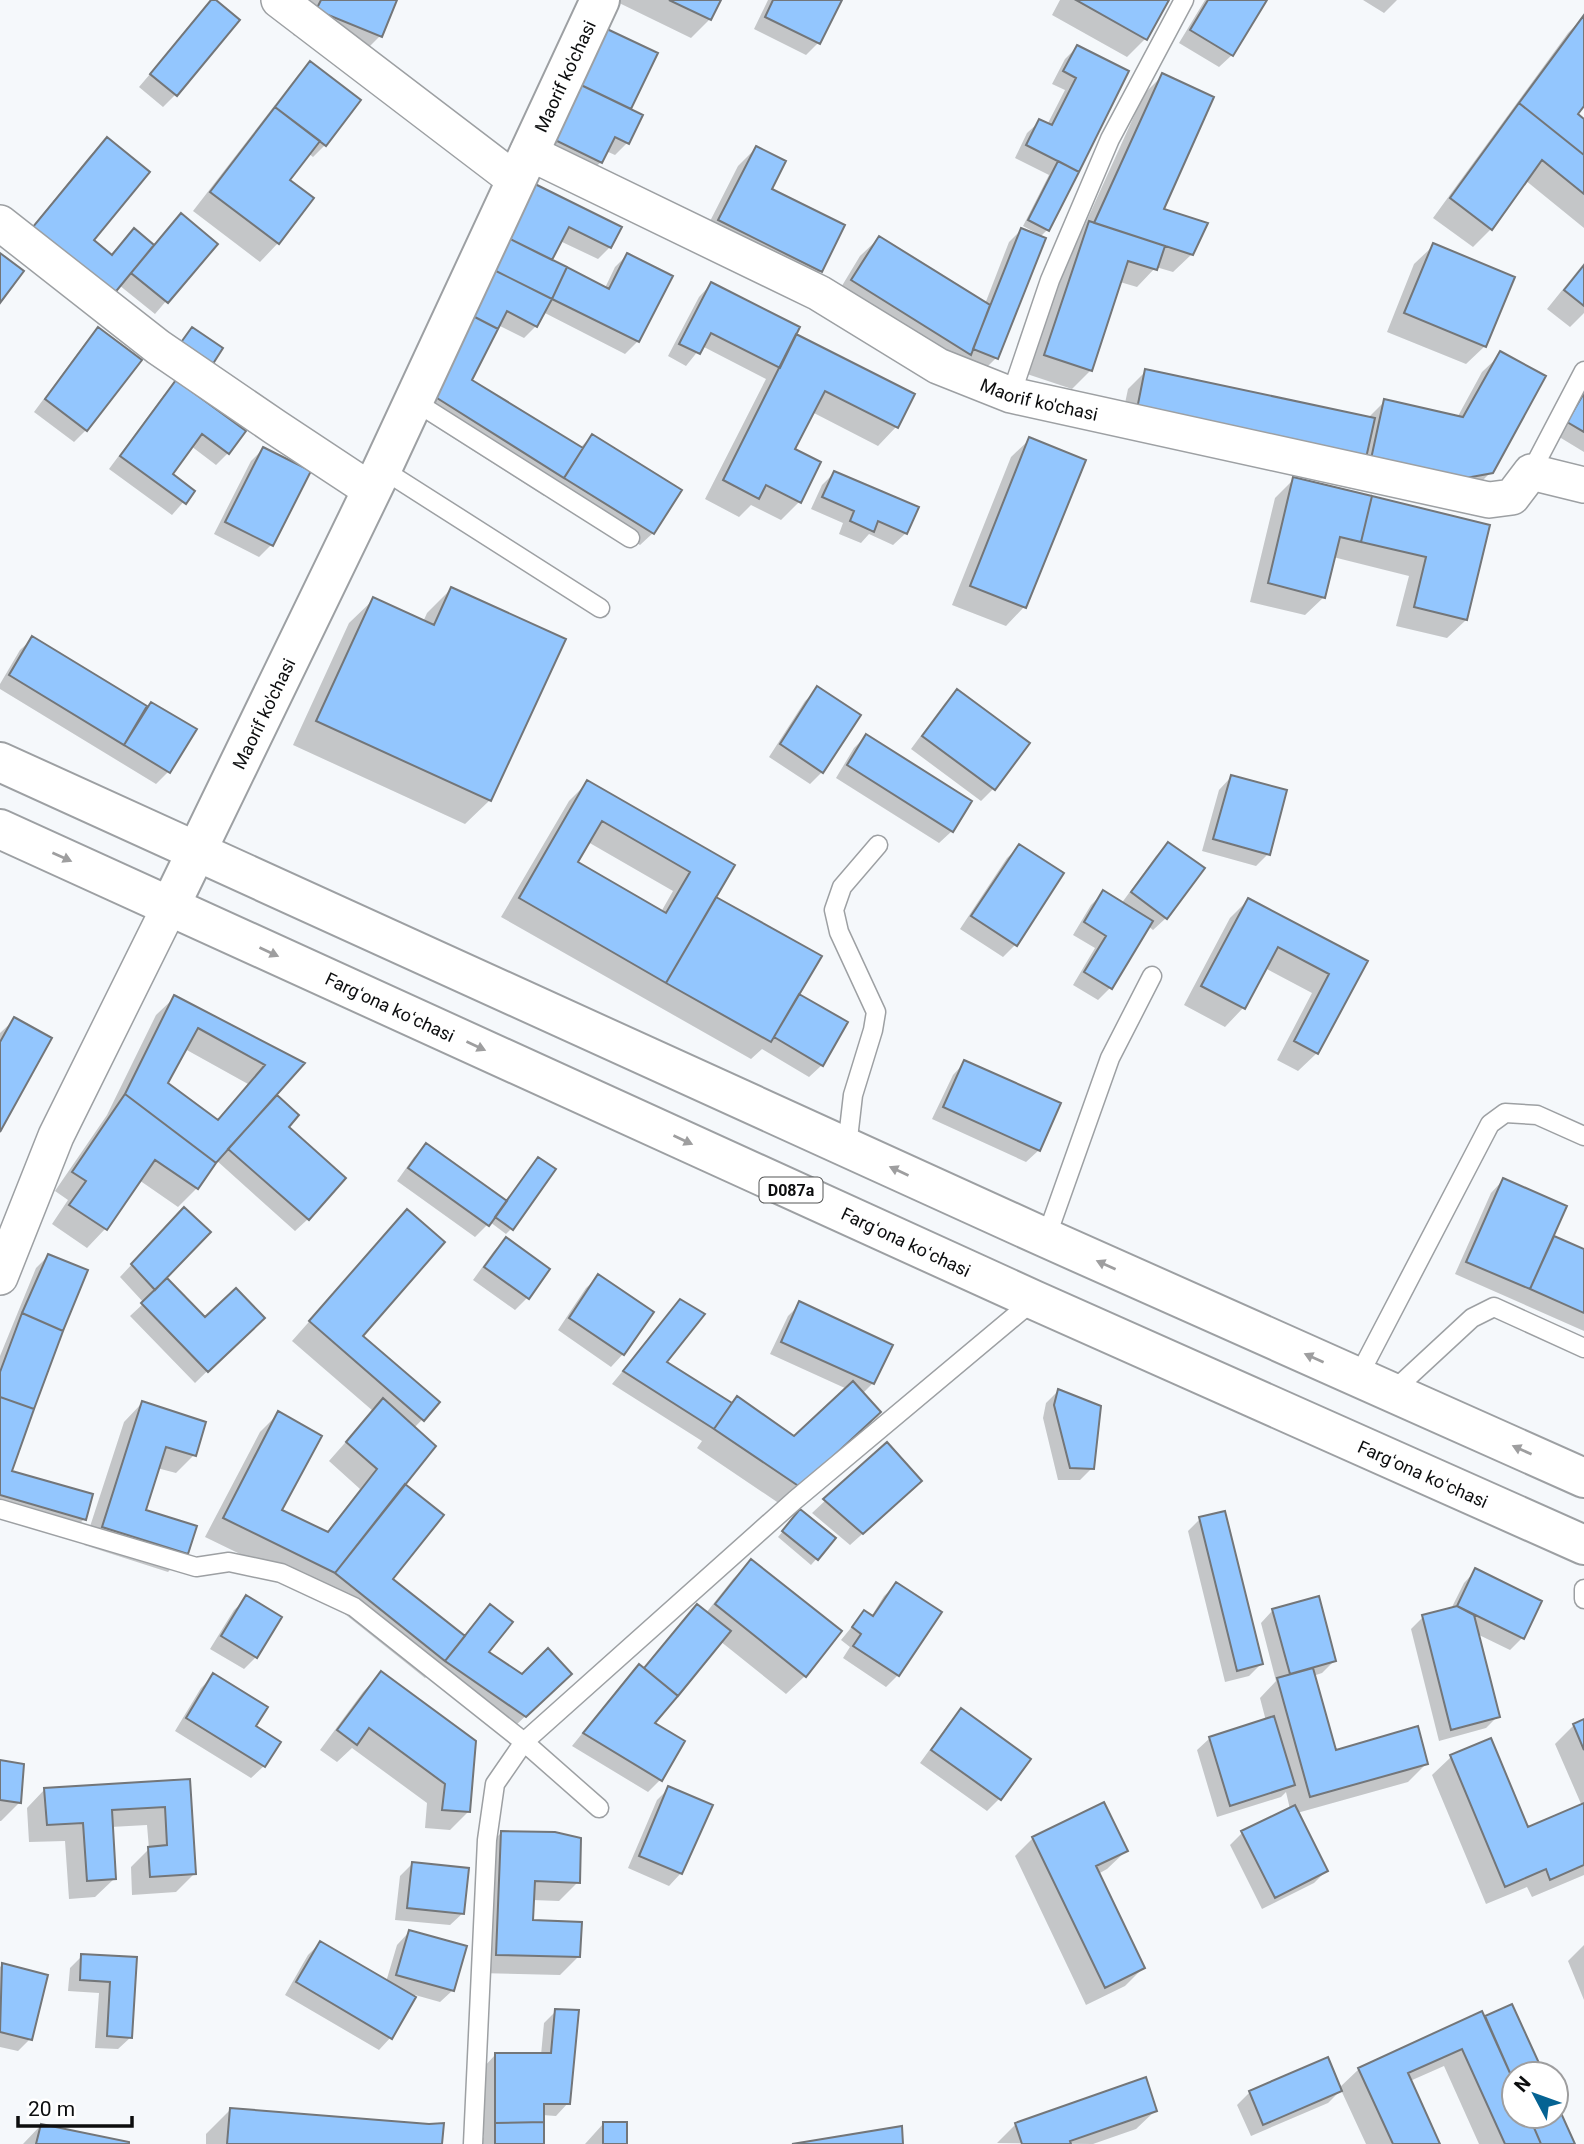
<svg xmlns="http://www.w3.org/2000/svg" width="1584" height="2144" font-family="Roboto,sans-serif">
<style>
.shadow{fill:#0003;fill-rule:evenodd}
.building{fill:#93c6fe;stroke:#737679;stroke-width:2;fill-rule:evenodd}
.lines{fill:none;stroke-linecap:round;stroke-linejoin:round}
.service-casing{stroke:#9da0a3;stroke-width:21}
.minor-casing{stroke:#9da0a3;stroke-width:38}
.tertiary-casing{stroke:#9da0a3;stroke-width:42}
.primary-casing{stroke:#9da0a3;stroke-width:42}
.service{stroke:#fff;stroke-width:18}
.minor{stroke:#fff;stroke-width:35}
.tertiary{stroke:#fff;stroke-width:38}
.primary{stroke:#fff;stroke-width:38}
.oneway{fill:#9e9e9f}
.labels{text-anchor:middle;dominant-baseline:central;stroke-width:6;stroke-linejoin:round;paint-order:stroke}
.shield{fill:#fff;stroke:#555656;stroke-width:2}
.shield-label{font-size:16px;font-weight:bold;fill:#0c0d0e}
.street-label{font-size:18px;fill:#0c0d0e;stroke:#fff}
</style>
<rect width="100%" height="100%" fill="#f5f8fb"/>
<path class="shadow" d="M213,0L175,95L163,107L139,87Z
M308,0H395L380,36L356,60L293,35Z
M613,0H719L710,19L691,38Z
M768,0H840L818,43L806,55L754,29Z
M1060,0H1167L1145,39L1127,57L1052,15Z
M1205,0H1265L1232,55L1219,67L1179,43Z
M1363,0H1397L1384,13Z
M1584,17V103L1575,114L1584,121V228L1525,180L1491,229L1473,247L1433,218L1568,33Z
M595,43L655,54L628,110L627,143L615,155L606,151L601,162L588,174L542,151Z
M1077,47L1127,72L1047,230L1040,237L996,358L984,370L834,299L860,256L879,238L985,304L1009,242L1021,230L1035,235L1036,233L1023,226L1049,175L1015,158L1027,133L1040,121L1047,125L1065,90L1052,84L1065,59Z
M310,63L325,145L313,157L308,153L288,180L278,243L260,262L193,211L298,75Z
M1163,75L1162,210L1192,254L1173,272L1156,267L1137,287L1120,282L1091,370L1072,389L1027,374L1071,242L1082,231L1144,94Z
M107,139L91,240L110,255L134,230L153,246L181,215L215,244L155,314L119,285L15,248L89,157Z
M756,148L770,189L820,271L802,289L701,239L738,166Z
M523,198L610,247L598,259L560,241L550,261L605,288L615,267L627,255L670,276L638,341L625,354L543,312L536,326L524,338L498,325L470,381L580,448L592,436L653,533L640,545L550,489L544,496L412,412Z
M1433,246L1485,346L1466,364L1387,332L1414,264Z
M1584,263V313L1570,327L1547,309Z
M711,284L794,335L896,427L878,446L812,412L793,450L800,501L781,520L751,505L739,517L705,499L766,379L702,346L686,366L668,356L699,297Z
M99,330L86,430L74,442L34,412L86,342Z
M1501,354L1491,472L1472,491L1120,427L1128,389L1146,371L1368,418L1385,401L1457,418L1482,372Z
M176,383L228,453L216,465L191,446L170,474L193,491L172,515L109,469L164,395Z
M1584,386V452L1556,435Z
M1030,439L1084,461L1024,607L1006,626L952,605L1011,457Z
M263,449L271,545L259,557L214,534L251,461Z
M834,473L906,533L893,545L869,534L861,543L839,534L843,523L811,509L822,485Z
M1294,479L1488,526L1466,620L1447,638L1396,626L1409,576L1333,557L1324,597L1305,615L1250,602L1275,498Z
M451,589L490,800L465,824L293,745L349,623L374,599L423,622L427,613Z
M33,638L147,708L151,704L168,772L156,784L0,689V684L20,650Z
M818,689L822,772L810,784L769,757L805,701Z
M957,691L1027,743L993,789L981,801L911,749L945,703Z
M866,736L952,831L939,843L836,778L854,748Z
M1231,777L1268,854L1256,866L1202,851L1219,790Z
M588,782L732,866L714,898L793,1001L822,1065L809,1077L762,1049L751,1059L501,917L569,801ZM588,842L673,891L661,912L575,863Z
M1169,844L1202,869L1166,918L1153,930L1148,926L1110,988L1098,1000L1073,985L1095,948L1073,935L1091,905L1103,893L1121,904L1156,856Z
M1020,846L1015,945L1003,957L960,929L1007,858Z
M1248,900L1365,962L1317,1053L1298,1071L1277,1060L1312,993L1265,968L1243,1008L1225,1027L1184,1005L1230,918Z
M175,997L303,1063L274,1095L297,1116L286,1127L308,1219L295,1231L216,1160L197,1188L178,1207L139,1180L105,1229L87,1248L52,1224L68,1200L55,1191L107,1115L156,1015ZM185,1049L248,1084L217,1122L166,1083Z
M15,1019L0,1128V1033Z
M965,1062L1039,1150L1026,1162L932,1119L953,1075Z
M427,1145L512,1228L506,1234L490,1222L475,1237L397,1181L414,1157Z
M1503,1180L1552,1237L1584,1251V1331L1455,1274L1491,1193Z
M407,1211L361,1336L438,1403L414,1428L403,1484L391,1579L463,1637L490,1607L486,1652L522,1676L557,1686L513,1728L431,1672L425,1678L316,1591L205,1537L260,1432L278,1414L280,1511L326,1533L360,1489L329,1461L373,1411L292,1341Z
M172,1221L165,1278L205,1320L262,1318L195,1383L130,1316L144,1303L120,1277Z
M506,1239L527,1298L515,1310L473,1280L494,1251Z
M48,1256L61,1330L10,1472L84,1519L72,1532L0,1511V1356L36,1268Z
M599,1276L652,1312L623,1354L611,1367L558,1330L586,1288Z
M680,1301L665,1363L731,1405L737,1398L794,1438L847,1389L770,1354L788,1316L800,1304L890,1345L873,1383L862,1394L879,1412L780,1504L697,1448L702,1441L612,1384Z
M1058,1391L1092,1468L1080,1480H1058L1043,1418L1046,1403Z
M142,1403L194,1455L176,1473L157,1468L143,1511L186,1553L168,1572L84,1545L124,1422Z
M886,1444L907,1494L850,1545L812,1513Z
M795,1517L834,1539L811,1565L778,1537Z
M1200,1519L1261,1664L1249,1676L1225,1682L1188,1531Z
M751,1561L805,1676L786,1694L720,1641L653,1724L683,1742L660,1780L648,1792L572,1746L627,1678L639,1666L643,1670L685,1618L697,1606L706,1613L733,1579Z
M1476,1570L1522,1638L1510,1650L1477,1634L1498,1716L1486,1728L1439,1741L1411,1629L1423,1617L1451,1609L1464,1583Z
M897,1584L898,1675L886,1687L843,1658L850,1647L841,1640L864,1612L871,1617L884,1596Z
M247,1598L256,1657L244,1669L210,1649L234,1610Z
M1273,1610L1334,1661L1322,1673L1313,1676L1334,1752L1426,1764L1408,1782L1297,1813L1326,1871L1314,1883L1262,1909L1230,1845L1242,1833L1290,1809L1286,1792L1281,1797L1217,1817L1197,1750L1210,1738L1266,1721L1260,1698L1276,1681L1261,1623Z
M381,1673L469,1811L450,1830L425,1828L427,1803L352,1748L337,1762L320,1750L363,1692Z
M213,1676L254,1727L264,1766L251,1778L175,1731L201,1688Z
M961,1711L1028,1759L999,1799L987,1811L920,1763L949,1723Z
M1584,1721V1875L1532,1897L1527,1887L1486,1904L1432,1775L1451,1757L1490,1740L1527,1830L1582,1806L1555,1744L1574,1725Z
M0,1762L19,1803L1,1821H0Z
M189,1781L194,1874L176,1892L132,1895L131,1867L149,1849L147,1825L111,1827L114,1879L95,1897L69,1899L65,1841L29,1842L27,1808L45,1789Z
M669,1788L681,1873L669,1886L628,1868L657,1800Z
M502,1832L578,1882L559,1901L532,1900L531,1921L578,1957L560,1975L478,1973L483,1851Z
M1033,1838L1126,1851L1107,1869L1098,1874L1143,1968L1125,1986L1086,2005L1015,1856Z
M413,1863L463,1913L450,1925L395,1920L400,1876Z
M409,1932L453,1990L440,2002L415,1995L391,2037L379,2050L285,1995L308,1955L320,1943L386,1982L397,1945Z
M1584,1945V2000L1568,1961Z
M82,1956L135,1959L131,2037L118,2049L95,2048L99,1993L68,1991L70,1968Z
M2,1965L30,2039L18,2051L0,2047V1967Z
M1512,2006L1542,2074H1514V2116H1556V2107L1573,2144H1479L1444,2066L1410,2081L1438,2144H1366L1341,2090L1328,2103L1251,2136L1237,2105L1250,2092L1339,2088L1359,2069Z
M556,2011L568,2103L556,2116L542,2115V2144H477L484,2137L483,2068L495,2055H541L544,2023Z
M231,2109L440,2144H206V2134Z
M1155,2111L1136,2129L1093,2144L997,2143L1016,2124Z
M603,2124L625,2144H585Z
M41,2125L127,2144H23Z"/>
<path class="building" d="M211,0H216L240,20L177,96L150,74Z
M321,0H397L382,37L316,10Z
M669,0H721L711,20Z
M773,0H842L820,44L765,17Z
M1076,0H1169L1147,40Z
M1208,0H1267L1233,56L1190,30Z
M1584,15V106L1578,114L1584,119V155L1519,103Z
M607,29L658,53L631,109L579,84Z
M1077,45L1129,71L1079,172L1026,145L1039,119L1052,125L1076,78L1063,71Z
M310,61L361,100L326,146L275,107Z
M1162,73L1214,97L1164,209L1208,223L1193,255L1094,223Z
M579,84L643,115L629,144L615,137L602,163L553,139Z
M1519,103L1584,155V194L1542,160L1492,230L1450,198Z
M275,107L320,141L290,180L314,198L279,244L210,192Z
M107,137L150,172L94,240L112,255L134,228L154,245L113,295L32,228Z
M756,146L786,161L772,189L845,225L822,272L718,220Z
M1058,161L1079,172L1049,231L1028,220Z
M535,184L622,227L611,248L569,227L552,260L508,238Z
M181,213L218,244L168,303L131,273Z
M1089,221L1165,246L1157,270L1128,261L1092,371L1044,355Z
M1021,228L1046,238L998,359L973,349Z
M879,236L990,305L971,355L851,280Z
M508,238L567,267L552,299L492,269Z
M1433,243L1515,277L1486,347L1404,313Z
M0,253L24,271L0,303Z
M627,253L673,276L639,342L552,299L567,267L609,289Z
M1584,265V306L1564,290Z
M492,269L552,299L537,327L507,311L498,329L469,314Z
M711,282L800,327L780,368L711,333L700,354L679,344Z
M469,314L498,329L472,380L583,448L564,478L429,393Z
M98,327L142,360L87,431L45,399Z
M192,327L223,348L209,370L177,348Z
M796,334L915,394L898,428L825,391L795,449L821,462L801,503L766,485L759,499L723,480Z
M1500,351L1546,376L1493,473L1466,478L1371,459L1384,399L1463,417Z
M1145,369L1375,418L1366,458L1137,409Z
M176,380L246,431L229,454L202,434L173,474L195,491L186,504L120,456Z
M1584,393V432L1567,422Z
M592,434L682,490L654,534L564,478Z
M1029,437L1086,460L1026,608L970,586Z
M263,447L311,471L273,546L225,522Z
M834,471L919,507L907,534L878,521L874,532L850,521L854,511L822,497Z
M1293,477L1372,496L1361,542L1340,537L1325,598L1268,583Z
M1372,496L1490,525L1467,620L1414,607L1426,557L1361,542Z
M451,587L566,639L491,801L316,721L373,597L434,625Z
M32,636L147,706L124,745L9,675Z
M817,686L861,715L823,773L780,744Z
M957,689L1030,743L995,790L922,736Z
M151,702L197,729L170,773L124,745Z
M866,734L972,801L953,832L847,765Z
M1231,775L1287,790L1270,855L1213,839Z
M587,780L735,865L666,983L519,898ZM602,821L690,872L666,913L578,862Z
M1168,842L1205,868L1167,919L1131,892Z
M1019,844L1064,873L1017,946L971,916Z
M1103,890L1153,921L1112,989L1084,972L1106,936L1084,922Z
M716,897L822,956L771,1042L666,983Z
M1248,898L1368,961L1318,1054L1294,1041L1329,974L1278,947L1245,1009L1201,986Z
M799,994L848,1022L823,1066L774,1037Z
M174,995L305,1063L216,1163L125,1094ZM198,1028L265,1065L218,1120L168,1083Z
M14,1017L52,1038L0,1132V1042Z
M964,1060L1061,1103L1040,1151L943,1107Z
M125,1094L216,1163L198,1189L155,1160L107,1230L69,1205L86,1181L72,1172Z
M277,1095L299,1115L289,1127L346,1178L309,1220L228,1149Z
M426,1143L507,1201L489,1226L408,1168Z
M538,1157L556,1169L513,1230L495,1217Z
M1503,1178L1567,1206L1530,1289L1466,1262Z
M184,1207L211,1232L155,1290L131,1264Z
M407,1209L445,1242L363,1336L440,1402L424,1421L309,1321Z
M1554,1236L1584,1249V1313L1530,1289Z
M506,1237L550,1269L529,1299L484,1267Z
M48,1254L88,1270L63,1331L22,1313Z
M598,1274L654,1312L624,1355L569,1318Z
M167,1278L205,1317L236,1288L265,1318L208,1372L141,1303Z
M680,1299L705,1314L667,1362L732,1403L714,1429L623,1371Z
M799,1301L893,1345L874,1384L781,1342Z
M22,1313L63,1331L34,1409L0,1397V1372Z
M853,1381L881,1412L800,1487L714,1429L737,1396L794,1436Z
M1058,1389L1101,1406L1094,1469L1070,1468L1054,1405Z
M0,1397L34,1409L12,1471L93,1494L86,1520L0,1495Z
M383,1398L436,1446L335,1573L223,1518L278,1411L322,1436L282,1510L328,1532L377,1469L346,1442Z
M142,1401L206,1422L196,1456L166,1447L146,1510L197,1526L188,1554L102,1527Z
M887,1442L922,1481L863,1534L823,1499Z
M405,1484L444,1515L393,1579L465,1636L445,1661L335,1573Z
M800,1509L836,1538L818,1560L782,1531Z
M1225,1511L1263,1664L1237,1671L1199,1517Z
M751,1559L842,1631L806,1677L715,1604Z
M1475,1568L1542,1601L1524,1639L1457,1606Z
M896,1582L942,1612L899,1676L853,1646L861,1634L852,1627L864,1610L873,1616Z
M246,1595L282,1617L257,1658L221,1636Z
M1319,1596L1336,1661L1290,1674L1272,1609Z
M490,1604L513,1622L489,1652L522,1674L548,1648L572,1674L526,1717L445,1661Z
M697,1604L731,1631L678,1696L644,1668Z
M1457,1606L1474,1615L1500,1717L1451,1730L1422,1615Z
M639,1664L678,1696L655,1723L685,1741L662,1781L583,1733Z
M1313,1668L1336,1750L1418,1726L1428,1764L1310,1797L1277,1678Z
M381,1671L476,1741L470,1812L442,1810L445,1784L369,1728L357,1745L337,1730Z
M213,1673L268,1707L256,1726L281,1742L265,1767L186,1718Z
M961,1708L1031,1759L1001,1800L931,1750Z
M1274,1716L1295,1785L1230,1806L1209,1737Z
M1584,1719V1750L1573,1724Z
M1491,1738L1528,1827L1584,1803V1865L1550,1880L1546,1869L1505,1887L1450,1755Z
M0,1760L24,1764L21,1803L0,1800Z
M190,1779L196,1874L150,1877L148,1847L167,1845L165,1807L112,1810L116,1879L87,1881L83,1823L47,1825L44,1788Z
M668,1786L713,1805L682,1874L639,1856Z
M1104,1802L1128,1851L1096,1866L1145,1968L1105,1988L1032,1837Z
M1295,1805L1328,1871L1275,1898L1241,1831Z
M501,1831L555,1832L581,1838L580,1883L535,1881L533,1920L582,1922L580,1957L496,1955Z
M412,1862L469,1868L464,1914L407,1908Z
M409,1930L467,1946L454,1991L396,1975Z
M320,1941L416,1997L392,2039L296,1982Z
M81,1954L137,1957L132,2038L107,2036L110,1982L80,1980Z
M2,1963L48,1975L32,2040L0,2032Z
M1512,2004L1544,2074H1514V2082L1485,2016Z
M555,2009L579,2010L570,2104H544V2122L495,2123V2053H551Z
M1482,2011L1514,2082V2116H1529L1541,2144H1505L1462,2049L1408,2073L1440,2144H1393L1358,2068Z
M1328,2057L1342,2091L1263,2125L1249,2091Z
M1146,2077L1157,2111L1070,2141L1071,2144H1022L1015,2123Z
M1556,2102L1575,2144H1541L1529,2116H1556Z
M230,2108L429,2124L444,2123L442,2144H227Z
M544,2122V2144H495V2123Z
M603,2122H627V2144H603Z
M41,2124L129,2142V2144H36Z
M902,2126L903,2144H792Z"/>
<g class="lines">
<defs>
<path id="service" d="M1011,395L1050,280L1110,139L1184,0
M414,401L630,538
M382,469L600,608
M1531,472L1584,371
M847,1147L853,1095L873,1030L876,1012L839,932L834,910L842,887L878,845
M1046,1238L1110,1058L1152,976
M1358,1377L1490,1124L1505,1113L1537,1115L1584,1136
M1392,1392L1472,1318L1494,1307L1584,1348
M0,1509L196,1567L229,1562L281,1573L354,1607L524,1742L795,1500L1034,1300
M1584,1589V1599
M473,2144L487,1840L495,1784L524,1742L599,1808"/>
<g id="minor">
<path d="M279,0L515,180"/>
<path id="s1" d="M528,152L819,293L938,366L1011,395L1489,500L1512,497L1531,472L1584,485"/>
<path d="M0,223L158,347L275,427L372,491"/>
<path d="M0,1277L56,1136L170,906"/>
</g>
<g id="tertiary">
<path id="s2" d="M170,906L382,469L600,0"/>
</g>
<path id="primary" d="M0,762L1046,1238L1584,1478
M0,829L1034,1300L1584,1545"/>
</defs>
<use href="#service" class="service-casing"/>
<use href="#minor" class="minor-casing"/>
<use href="#tertiary" class="tertiary-casing"/>
<use href="#primary" class="primary-casing"/>
<use href="#service" class="service"/>
<use href="#minor" class="minor"/>
<use href="#tertiary" class="tertiary"/>
<use href="#primary" class="primary"/>
</g>
<defs><path id="oneway-solid" d="M-6-.8H1V-3.2L6.5 0L1 3.2V.8H-6Z" transform="scale(1.75)"/></defs>
<g class="oneway">
<use href="#oneway-solid" transform="translate(62 857) rotate(24)"/>
<use href="#oneway-solid" transform="translate(269 952) rotate(25)"/>
<use href="#oneway-solid" transform="translate(476 1046) rotate(25)"/>
<use href="#oneway-solid" transform="translate(683 1140) rotate(25)"/>
<use href="#oneway-solid" transform="translate(899 1171) rotate(-155)"/>
<use href="#oneway-solid" transform="translate(1106 1265) rotate(-156)"/>
<use href="#oneway-solid" transform="translate(1314 1358) rotate(-156)"/>
<use href="#oneway-solid" transform="translate(1522 1450) rotate(-156)"/>
</g>
<g class="labels">
<rect class="shield" x="759.5" y="1177.5" width="63" height="25" rx="5"/>
<g class="shield-label">
<text x="791" y="1190">D087a</text>
</g>
<g class="street-label">
<text stroke="none"><textPath href="#s2" startOffset="919">Maorif ko'chasi</textPath></text>
<text stroke="none"><textPath href="#s1" startOffset="570">Maorif ko'chasi</textPath></text>
<text stroke="none"><textPath href="#s2" startOffset="214">Maorif ko'chasi</textPath></text>
<text transform="translate(390 1007) rotate(25)">Fargʻona koʻchasi</text>
<text transform="translate(906 1242) rotate(25)">Fargʻona koʻchasi</text>
<text transform="translate(1423 1474) rotate(24)">Fargʻona koʻchasi</text>
</g>
</g>
<g transform="translate(1535 2095) rotate(311)"><circle r="33" fill="#ffffff" stroke="#9e9e9f" stroke-width="2"/>
<path d="M0-5L12 26L0 18L-12 26Z" fill="#056393"/>
<text y="-10" font-size="19" font-weight="bold" text-anchor="middle" fill="#0c0d0e">N</text>
</g>
<path d="M18 2116v10h114v-10" fill="none" stroke="#0c0d0e" stroke-width="3.5"/>
<text x="28" y="2116" font-size="21" fill="#0c0d0e" stroke="#ffffff" stroke-width="5" paint-order="stroke">20 m</text>
</svg>
